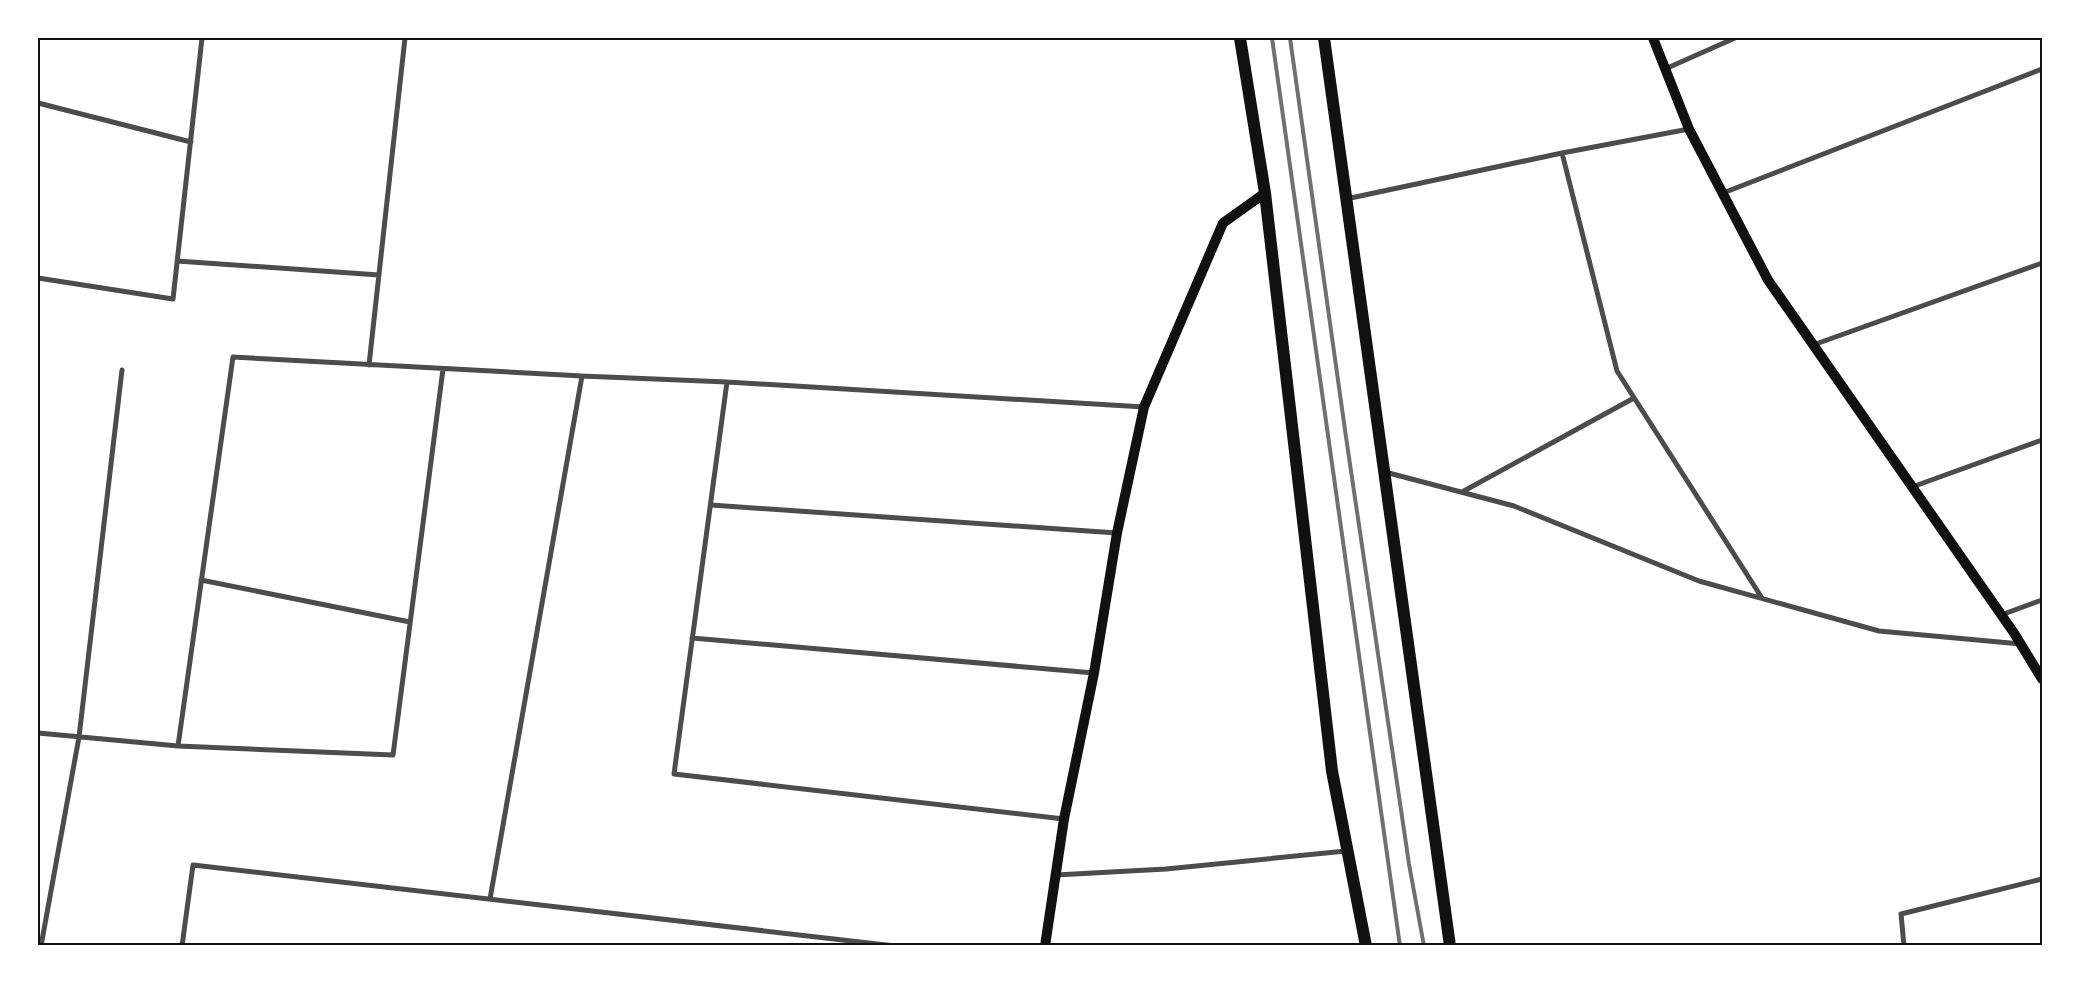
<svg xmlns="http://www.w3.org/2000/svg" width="2080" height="983" font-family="'IBM Plex Sans',sans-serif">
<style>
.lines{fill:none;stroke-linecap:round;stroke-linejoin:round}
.minor{stroke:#4c4c4c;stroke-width:5}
.secondary{stroke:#111;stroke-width:10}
.primary{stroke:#111;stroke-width:12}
.rail{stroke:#707070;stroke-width:4}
.neatline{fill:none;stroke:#111;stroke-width:2}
</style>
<rect width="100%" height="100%" fill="#fff"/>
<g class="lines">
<path class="minor" d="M1665,69L1735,38
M38,103L191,142
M1562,153L1617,371L1762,598
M1723,193L2042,69
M1346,199L1562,153L1689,129
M177,261L379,275
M38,278L173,299L202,38
M1813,345L2042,263
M369,365L405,38
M727,382L674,774L1064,819
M1385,472L1514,506L1699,581L1879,631L2021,644
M1912,487L2042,440
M1462,492L1634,398
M711,505L1117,533
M201,580L410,622
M2001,615L2042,600
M692,638L1094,673
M38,733L178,746L393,755L443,369
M178,746L233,357L582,376L727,382L1144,407
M1056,875L1166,869L1346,851
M490,899L582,376
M41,946L79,737L122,370
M182,946L193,865L895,946
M1904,946L1901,914L2042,879"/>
<path class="secondary" d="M1653,38L1689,129L1768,280L2014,633L2042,679
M1045,946L1064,819L1094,673L1117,533L1144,407L1223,223L1265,193"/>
<path class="primary" d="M1240,38L1265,193L1332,771L1366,946
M1324,38L1450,946"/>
<path class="rail" d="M1272,38L1400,946
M1290,38L1346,437L1409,864L1424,946"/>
</g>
<rect width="2080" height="983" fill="none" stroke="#ffffff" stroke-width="78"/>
<rect x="39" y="39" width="2002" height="905" class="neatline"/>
</svg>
